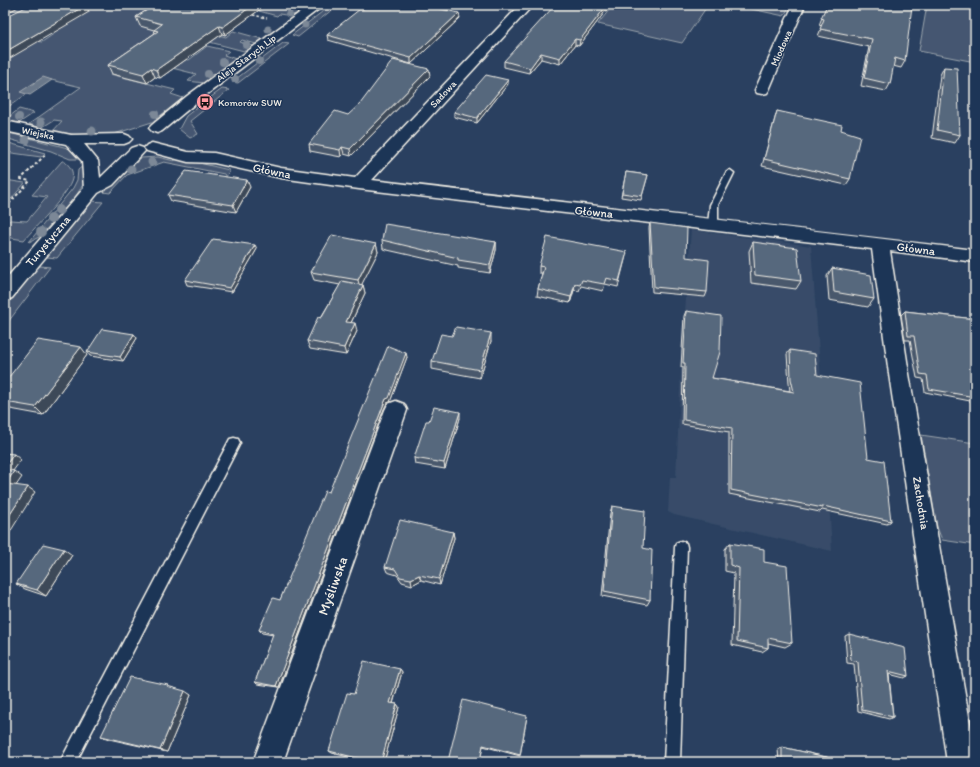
<svg xmlns="http://www.w3.org/2000/svg" width="980" height="767" font-family="Itim,sans-serif">
<style>
.built{fill:#374c69}
.green{fill:#445771;stroke:#9ca4ac}
.water{fill:#6a788a;stroke:#a1a8b0}
.lines{fill:none;stroke-linecap:round;stroke-linejoin:round}
.lane-casing{stroke:#f4f1e8;stroke-width:3}
.street-casing{stroke:#f4f1e8;stroke-width:3}
.path-far1{stroke:#f4f1e8;stroke-width:1.5;stroke-dasharray:2.5 2;stroke-linecap:butt}
.path{stroke:#f4f1e8;stroke-width:2;stroke-dasharray:3 2.5;stroke-linecap:butt}
.lane{fill:#1d3557;fill-rule:evenodd}
.street{fill:#1d3557;fill-rule:evenodd}
.tree{fill:#7c8897}
.wall{fill:#4a596c;stroke:#f4f1e8}
.shaded-wall{fill:#3c4858;stroke:#f4f1e8}
.building{fill:#56677d;stroke:#f4f1e8}
.labels{text-anchor:middle;dominant-baseline:central;stroke-width:3;stroke-linejoin:round;paint-order:stroke}
.far-street-label{font-size:10px;fill:#f4f1e8;stroke:#1d3557}
.far-poi-label{font-size:10px;fill:#f4f1e8;stroke:#1d3557;text-anchor:start}
.street-label{font-size:12px;fill:#f4f1e8;stroke:#1d3557}
.near-street-label{font-size:14px;fill:#f4f1e8;stroke:#1d3557}
</style>
<rect width="100%" height="100%" fill="#2a4060"/>
<filter id="ink" filterUnits="userSpaceOnUse"><feTurbulence type="fractalNoise" baseFrequency=".025" numOctaves="2"/><feDisplacementMap in="SourceGraphic" scale="8" xChannelSelector="R" yChannelSelector="G"/><feConvolveMatrix kernelMatrix="1 2 1 2 8 2 1 2 1" color-interpolation-filters="sRGB"/></filter>
<g filter="url(#ink)">
<path class="built" d="M691,230L811,246L825,432L832,551L674,515L668,512L670,477H676L681,367Z"/>
<path class="green" d="M65,5H144L164,10L203,31L226,37L233,31L262,39L256,44L242,40L240,42L254,46L247,51H244L167,31L143,47L189,60L207,46L229,51L224,55L236,59L204,83L188,81L196,74L172,68L115,70L110,74L175,90L171,94L183,98L152,122L111,135H77L53,131L62,121L54,120L41,128L29,124L81,87L43,78L21,92L27,94L5,109V67L7,66L5,65V43L36,41L42,42L55,33L27,25L79,17L87,12Z
M256,5H311C298,14 295,17 279,14L277,16L259,11L265,7Z
M331,5H338L298,37L292,35Z
M613,5H708L682,43L598,24Z
M733,5H790L784,16Z
M927,5H975V62L919,51Z
M283,43L289,44L238,83L232,82Z
M222,89L229,90L190,121L198,134L190,138L179,129L186,116L200,105L203,106L209,101L207,100Z
M19,109L34,113L19,123L5,120Z
M5,132L64,147L70,149L81,159H70L51,151L5,138Z
M5,142L45,153L41,157L5,152Z
M158,157L174,161L178,158L229,170V172L226,177L224,174L164,162L127,175L110,193L103,192L102,191L124,168L129,169L141,158Z
M62,161H64C70,166 74,171 72,179C69,194 35,227 24,240L6,237L5,226L10,220L27,221L47,197L32,195Z
M84,165V183L74,199L39,237L29,242L73,188L77,180L78,170Z
M5,180L25,183L5,206Z
M92,201L103,202L57,258L47,257L46,255Z
M40,266L50,267L5,326V308L36,267Z
M921,435L975,443V545L942,540L937,527Z"/>
<path class="water" d="M43,77L52,80L30,95L20,92Z"/>
<g class="lines">
<defs>
<path id="lane" d="M730,170L734,173L718,205V225L713,228L710,227L708,225L710,205L726,173Z
M234,438L238,439L240,443L238,447L76,762H60L230,439Z
M681,541L686,543L687,547L680,762H664L675,547L676,543Z"/>
<path id="street" d="M310,5H324L197,102L162,131L157,133L152,131L149,128L152,125L187,96Z
M520,5H533L372,180C573,204 774,225 975,250V262L890,251L909,374L975,751V762H947L889,374L872,249L359,189L281,178L214,163L188,162L147,151L144,148L147,145L152,143L188,152L214,153L281,168L355,178Z
M793,5H805L769,90L767,93L762,94L757,93L755,90Z
M5,121L71,135L124,134L129,136L132,139L129,142L124,144H84L98,161L100,178L131,148L137,146L143,148L145,151L113,185L98,193L12,298L5,300V280L84,188L82,161L66,144L5,131Z
M396,401L404,404L407,410L283,762H253L385,410L388,404Z"/>
</defs>
<use href="#lane" class="lane-casing"/>
<use href="#street" class="street-casing"/>
<path class="path-far1" d="M253,15L267,18"/>
<path class="path" d="M5,208L30,181L21,179L46,154
M5,212H9"/>
<use href="#lane" class="lane"/>
<use href="#street" class="street"/>
</g>
<g class="tree">
<circle cx="289" cy="14" r="3.5"/>
<circle cx="305" cy="25" r="3.5"/>
<circle cx="268" cy="29" r="3.5"/>
<circle cx="246" cy="45" r="4"/>
<circle cx="259" cy="61" r="4"/>
<circle cx="223" cy="62" r="4"/>
<circle cx="208" cy="74" r="4"/>
<circle cx="235" cy="79" r="4"/>
<circle cx="155" cy="114" r="4"/>
<circle cx="19" cy="117" r="4"/>
<circle cx="41" cy="122" r="4.5"/>
<circle cx="92" cy="131" r="4.5"/>
<circle cx="26" cy="140" r="4.5"/>
<circle cx="152" cy="162" r="4.5"/>
<circle cx="131" cy="169" r="4.5"/>
<circle cx="59" cy="210" r="5"/>
<circle cx="51" cy="219" r="5"/>
<circle cx="41" cy="232" r="5"/>
</g>
<path class="wall" d="M155,5H266L225,35L222,34L160,78L155,77L147,83L112,74L108,65L155,33L154,30L140,26L136,17Z
M610,5L579,46L575,45L560,64L541,59L529,73L504,67V61Z
M827,5L905,61L901,68L893,66L890,84L886,91L861,86L869,47L818,36L822,26L819,25Z
M363,9L460,18L411,64L328,40L327,35Z
M944,67L960,135L955,143L932,138L940,75Z
M430,76L351,156L344,154L341,157L310,151L309,144L348,115Z
M508,84L477,123L454,117V112Z
M777,111L841,130L850,179L846,185L762,166L775,118Z
M626,172L648,175L641,200L621,197Z
M250,187L236,212L171,201L168,195Z
M650,223L686,257L707,292L705,297L652,292L649,228Z
M382,240L496,242V250L490,273L458,268V266L383,249Z
M753,242L801,281L796,289L751,283L749,251Z
M376,244L378,252L361,285H363L365,293L351,323L357,331L346,355L310,349L307,341L340,285L314,280L311,272Z
M257,249L232,292L187,285L185,280Z
M627,252L618,287L605,284L603,291L581,286L579,291L574,290L570,303L537,296L538,289L542,273H539V266Z
M832,268L874,299L868,307L829,300L827,276Z
M686,311L712,378L790,391L789,383L787,354L790,350L817,375L868,458L891,521L887,524L822,510L820,512L729,494V432L682,424L683,367H681L684,316Z
M905,311L975,319V402L925,392L923,379L917,378L910,340H905L901,315Z
M134,334L137,338L123,361L90,356L87,352Z
M452,336L491,341L480,378L432,369V361Z
M87,355L43,415L5,408V382Z
M407,357L390,402L387,403L384,409L279,687L257,684L255,682L273,635L262,633L259,630L280,600L329,492Z
M460,418L445,469L415,464L414,458L429,421Z
M612,506L643,548L650,600L647,605L602,596L610,513Z
M453,532L454,538L440,585L421,580L412,585L402,582L397,575L387,572L385,567Z
M730,543L764,562L792,643L785,647L768,643V648L762,652L732,645L734,573L725,571V549Z
M72,555L46,596L25,589L16,584Z
M849,634L908,676L904,678L889,674L893,717L889,719L858,711L854,664L847,663L845,636Z
M400,669L402,672L393,704H397L399,707L384,762H368L332,753L329,751L354,694Z
M172,688L191,695L167,752L109,739L101,736Z
M527,716L520,756L483,746L480,762H448V761Z
M782,747L848,762H779L778,749Z"/>
<path class="shaded-wall" d="M5,5H22L5,14Z
M86,5L89,12L5,61V52Z
M253,5H266L225,35L223,27Z
M607,5H610L579,46L580,40Z
M459,13L460,18L411,64V58Z
M219,26L222,34L160,78L156,70Z
M575,39V45L560,64V58Z
M541,53V59L529,73L530,68Z
M151,68L155,77L147,83L143,74Z
M429,69L430,76L351,156L350,149Z
M508,80V84L477,123V118Z
M342,147L344,154L341,157L340,150Z
M247,180L250,187L236,212L233,205Z
M496,242V250L490,273V265Z
M376,244L378,252L360,288L358,280Z
M255,245L257,249L232,292L230,288Z
M575,284L574,290L570,303L571,297Z
M363,285L365,293L348,329L346,322Z
M355,323L357,331L346,355L344,348Z
M491,333V341L480,378V370Z
M134,334L137,338L123,361L120,357Z
M81,347L87,355L43,415L35,407Z
M406,353L407,357L390,402L387,403L384,409L279,687L276,686L383,406Z
M460,412V418L445,469L444,463Z
M14,454L21,460L10,475L5,470V466Z
M14,471L22,477L13,490L6,484Z
M28,487L35,492L5,540V522Z
M453,532L454,538L440,585L439,579Z
M64,549L72,555L46,596L37,590Z
M419,575L421,580L412,585L411,579Z
M400,669L402,672L392,706L390,703Z
M185,691L191,695L167,752L160,750Z
M397,704L399,707L384,762H381Z"/>
<path class="building" d="M30,5H86L5,52V17Z
M155,5H253L223,27L219,26L156,70L151,68L143,74L108,65L158,31L154,30L162,24L136,17Z
M368,5H422L459,13L411,58L327,35L360,9H363Z
M555,5H607L580,40L575,39L560,58L541,53L530,68L504,61Z
M827,5H905L912,6L905,61L895,58L890,84L864,78L872,39L820,29L824,19L821,18Z
M393,60L429,69L350,149L342,147L340,150L309,144L335,111L348,115L360,104Z
M944,67L957,68L960,135L937,130Z
M486,75L508,80L477,118L454,112Z
M777,111L842,125L841,130L860,136L850,179L764,159Z
M186,171L247,180L233,205L168,195Z
M626,172L648,175L642,196L622,193Z
M650,223L687,228L686,257L709,260L707,292L654,287Z
M385,224L496,242L490,265L458,260V258L382,240Z
M332,235L376,244L358,280L311,272Z
M547,237L627,252L619,281L606,278L604,284L582,280L580,285L575,284L571,297L538,289L544,267L539,266Z
M213,239L255,245L230,288L185,280Z
M753,242L797,248L801,281L755,275Z
M832,268L871,275L874,299L834,292Z
M342,281L363,285L346,322L355,323L344,348L307,341L318,317L321,318Z
M686,311L721,316L720,352L712,378L794,392L791,379L790,350L815,354L817,375L860,383L868,458L884,461L891,521L823,506V508L731,490L732,428L684,420L685,363H683Z
M905,311L975,319V397L929,389L927,375L920,374L914,336H908Z
M456,327L491,333L480,370L432,361L441,334L452,336Z
M102,329L134,334L120,357L87,352Z
M38,340L81,347L35,407L5,402V382Z
M388,346L406,353L389,398L386,399L383,406L276,686L255,682L273,634L259,630L273,598L280,600L325,491L329,492Z
M434,407L460,412L444,463L414,458L426,421H429Z
M5,453L14,454L5,466Z
M5,469L14,471L6,484L28,487L5,522Z
M612,506L645,511L643,548L652,550L650,600L604,591Z
M400,520L453,532L439,579L419,575L411,579L400,577L395,569L385,567Z
M730,543L764,549V562L787,566L792,643L768,638V648L737,641L739,568L730,565Z
M43,544L64,549L37,590L16,584Z
M849,634L905,648L908,676L888,671L893,717L862,710L858,662L851,660Z
M364,661L400,669L390,703L397,704L381,762H373L329,751L347,693L354,694Z
M130,677L168,685L167,686L185,691L160,750L101,736Z
M463,700L527,716L520,755L483,745L480,761H448Z
M782,747L848,762H782Z"/>
</g>
<defs>
<symbol id="bus-disc" viewBox="-11 -11 22 22"><circle r="9.5" fill="#ff9aa2" stroke="#1d3557"/><path d="M-5-6H5V4H4V6H2V4H-2V6H-4V4H-5ZM-3.5-4V0h7V-4ZM-3.5 1.2v1.5H-2V1.2ZM2 1.2v1.5H3.5V1.2Z" fill="#111"/></symbol>
</defs>
<g fill-rule="evenodd">
<use href="#bus-disc" x="195" y="92" width="20" height="20"/>
</g>
<g class="labels">
<g class="far-street-label">
<text transform="translate(781 48) rotate(-66)">Miodowa</text>
<text transform="translate(246 58) rotate(-37)">Aleja Starych Lip</text>
<text transform="translate(443 94) rotate(-47)">Sadowa</text>
<text transform="translate(38 133) rotate(12)">Wiejska</text>
</g>
<g class="far-poi-label">
<text x="218" y="102">Komorów SUW</text>
</g>
<g class="street-label">
<text transform="translate(272 171) rotate(11)">Główna</text>
<text transform="translate(594 212) rotate(6)">Główna</text>
<text transform="translate(48 241) rotate(-50)">Turystyczna</text>
<text transform="translate(916 249) rotate(7)">Główna</text>
<text transform="translate(921 503) rotate(81)">Zachodnia</text>
</g>
<g class="near-street-label">
<text transform="translate(333 586) rotate(-70)">Myśliwska</text>
</g>
</g>
<rect width="980" height="767" fill="none" stroke="#1d3557" stroke-width="20"/>
<rect x="10" y="10" width="960" height="747" fill="none" stroke="#f4f1e8" stroke-width="1.5" filter="url(#ink)"/>
</svg>
